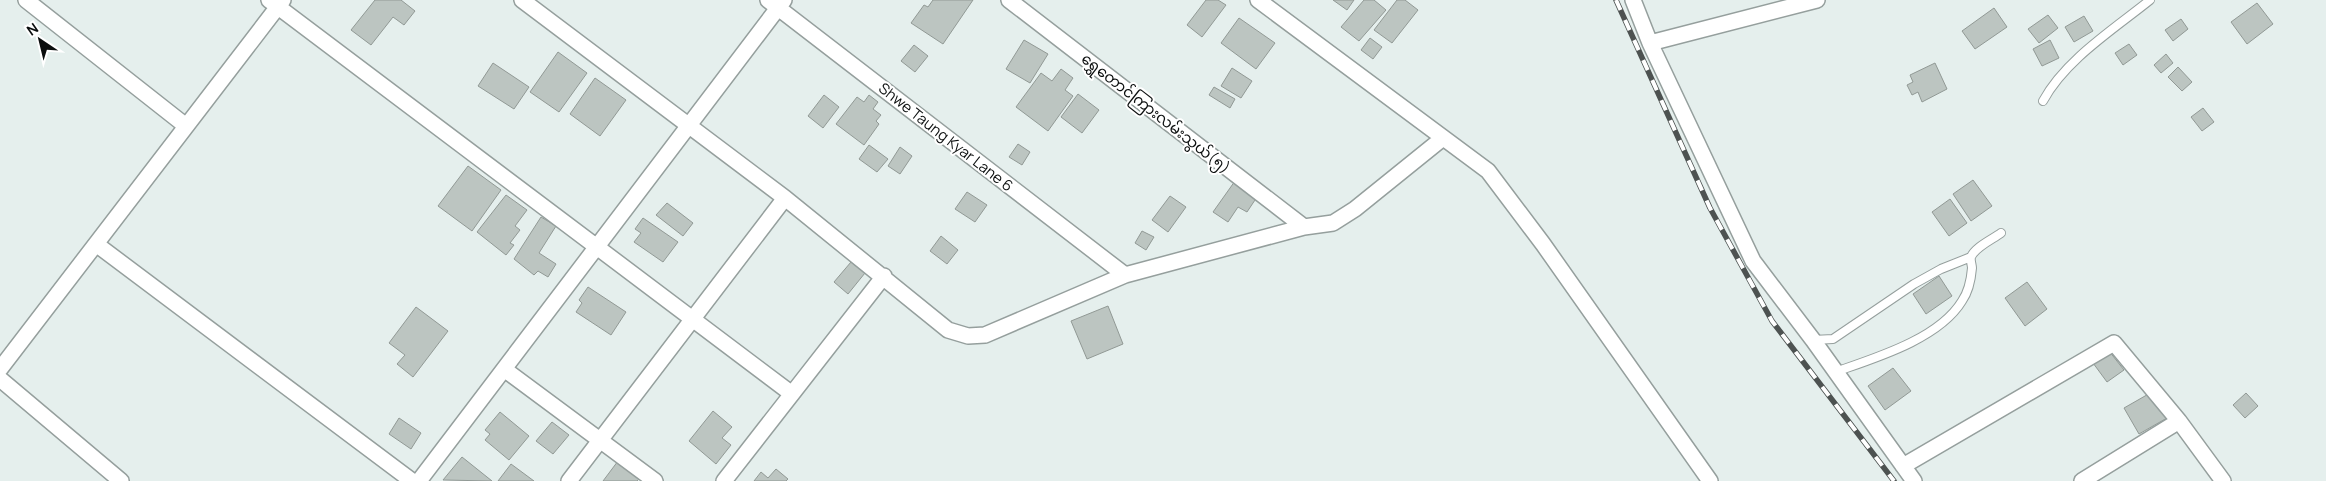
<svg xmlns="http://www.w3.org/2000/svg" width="2326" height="481" font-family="Manrope,'Noto Sans Myanmar',sans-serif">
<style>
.building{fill:#bcc5c1;stroke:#919995}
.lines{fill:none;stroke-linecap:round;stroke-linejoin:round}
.lane-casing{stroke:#959f9d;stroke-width:10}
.street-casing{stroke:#959f9d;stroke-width:18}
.lane{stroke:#fff;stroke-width:8}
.street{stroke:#fff;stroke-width:15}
.rail-casing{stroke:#4d5251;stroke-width:5.5}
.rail{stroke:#fff;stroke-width:4;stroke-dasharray:11;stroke-linecap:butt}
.labels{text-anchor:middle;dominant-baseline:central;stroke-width:4;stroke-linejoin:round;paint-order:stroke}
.street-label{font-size:15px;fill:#0a0d0d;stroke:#fff}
</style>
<rect width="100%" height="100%" fill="#e5efed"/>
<path class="building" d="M375,0H401L415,11L404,25L393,17L371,45L351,30Z
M933,0H973L943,44L911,23L924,5L928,7Z
M1206,0H1218L1226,5L1202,37L1187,25Z
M1333,0H1354L1347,10Z
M1364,0H1374L1386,10L1359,41L1341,27Z
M1397,0H1405L1418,10L1392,43L1374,30Z
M2257,3L2273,24L2247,44L2231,22Z
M1994,8L2007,27L1975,49L1962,31Z
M2048,15L2058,28L2039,43L2028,29Z
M2084,16L2093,31L2074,42L2065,27Z
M1239,18L1275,43L1256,69L1221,43Z
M2181,19L2188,29L2173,41L2165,30Z
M1370,38L1382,47L1373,59L1361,50Z
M1024,40L1048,54L1030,83L1006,69Z
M2050,40L2059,58L2042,66L2033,49Z
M2129,44L2137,55L2123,65L2115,53Z
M914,45L928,56L915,72L901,61Z
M558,52L587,73L559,112L530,92Z
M2166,54L2173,63L2161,73L2154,65Z
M493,63L529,87L514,109L478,86Z
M1935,63L1947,89L1922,102L1918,92L1912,95L1907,85L1913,82L1910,75Z
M2178,67L2192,82L2182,91L2168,77Z
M1232,68L1252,81L1241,98L1221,86Z
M1061,69L1073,78L1065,90L1073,96L1048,131L1016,107L1041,73L1052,81Z
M595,78L626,100L600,136L570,114Z
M1214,87L1235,99L1230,108L1209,95Z
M1078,94L1099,110L1082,133L1061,117Z
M824,95L839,107L823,128L808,116Z
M869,95L878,102L873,109L881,115L876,121L879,124L864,145L836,124L857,97L864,102Z
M2203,108L2214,122L2202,131L2191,117Z
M1018,144L1030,152L1022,165L1009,157Z
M869,145L888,159L877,172L859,159Z
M900,147L912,156L900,174L888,166Z
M468,166L501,190L472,231L438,206Z
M1973,180L1992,206L1971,221L1953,194Z
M1235,181L1257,197L1247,212L1238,207L1228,222L1213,212Z
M967,192L987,205L975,222L955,209Z
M506,195L527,210L515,226L520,230L510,243L514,245L506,255L477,232Z
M1170,196L1186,207L1168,232L1152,220Z
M1950,199L1967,223L1949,236L1932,212Z
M667,203L693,223L683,236L656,215Z
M541,217L556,226L539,253L556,264L548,277L538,271L534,275L514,259Z
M643,218L678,242L663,262L634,242L641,233L635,229Z
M1142,231L1154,237L1146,250L1135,243Z
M941,236L958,250L947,264L930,251Z
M851,262L865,273L848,294L834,282Z
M1939,276L1952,296L1926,314L1913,294Z
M2027,282L2047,309L2025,326L2005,298Z
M588,287L626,312L611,335L576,312L582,303L579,300Z
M1108,306L1123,344L1087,359L1071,321Z
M416,307L448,331L413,377L397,364L405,355L389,343Z
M2109,351L2124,370L2107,382L2093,363Z
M1893,368L1911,391L1885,410L1868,386Z
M2152,392L2167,418L2139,434L2124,408Z
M2246,393L2258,406L2245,418L2233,405Z
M713,411L732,427L722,438L731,445L716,464L689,441Z
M500,412L529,436L509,460L485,440L490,434L485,430Z
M399,418L421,433L411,449L389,434Z
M552,422L569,435L553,454L536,441Z
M462,457L492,481L443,480Z
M618,461L640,478L637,481H603Z
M511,464L534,481H498Z
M776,469L788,479L786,481H754L761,472L768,478Z"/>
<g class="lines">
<defs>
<path id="lane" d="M2043,101C2065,60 2114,29 2150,0
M1813,340L1833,339L1914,284L1941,269L1971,257
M1835,372C1875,358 1939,339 1962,301C1969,291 1971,280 1972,268C1972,265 1970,260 1971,257C1975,247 1993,239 2001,233"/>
<path id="street" d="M26,0L186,126
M269,0L792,394
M522,0L785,198L948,330L968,336L985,335L1125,275L1304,227L1333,223L1355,209L1443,138
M768,0L1125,275
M1009,0L1304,227
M1258,0L1488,171L1543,244L1710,481
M1633,0L1650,43L1753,261L1813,340L1914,481
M1650,43L1817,0
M96,244L412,481
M0,369L283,0
M504,369L655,481
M0,379L121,481
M1903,466L2114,343L2179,421
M419,481L784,0
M569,481L785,198
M724,481L884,276
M2082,481L2179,421L2223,481"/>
</defs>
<use href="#lane" class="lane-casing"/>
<use href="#street" class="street-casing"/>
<use href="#lane" class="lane"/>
<use href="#street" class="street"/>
<defs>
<path id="rail" d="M1616,0L1710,208L1772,321L1894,481"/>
</defs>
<use href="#rail" class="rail-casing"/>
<use href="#rail" class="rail"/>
</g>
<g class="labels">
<g class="street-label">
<text transform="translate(1156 113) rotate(38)">ရွှေတောင်ကြားလမ်းသွယ်(၅)</text>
<text transform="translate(946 137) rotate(38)">Shwe Taung Kyar Lane 6</text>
</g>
</g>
<g transform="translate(40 40) rotate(325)" stroke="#ffffff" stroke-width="4" paint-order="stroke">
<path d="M0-4L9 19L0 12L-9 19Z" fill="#0a0d0d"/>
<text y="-8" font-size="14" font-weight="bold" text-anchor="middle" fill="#0a0d0d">N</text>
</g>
</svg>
